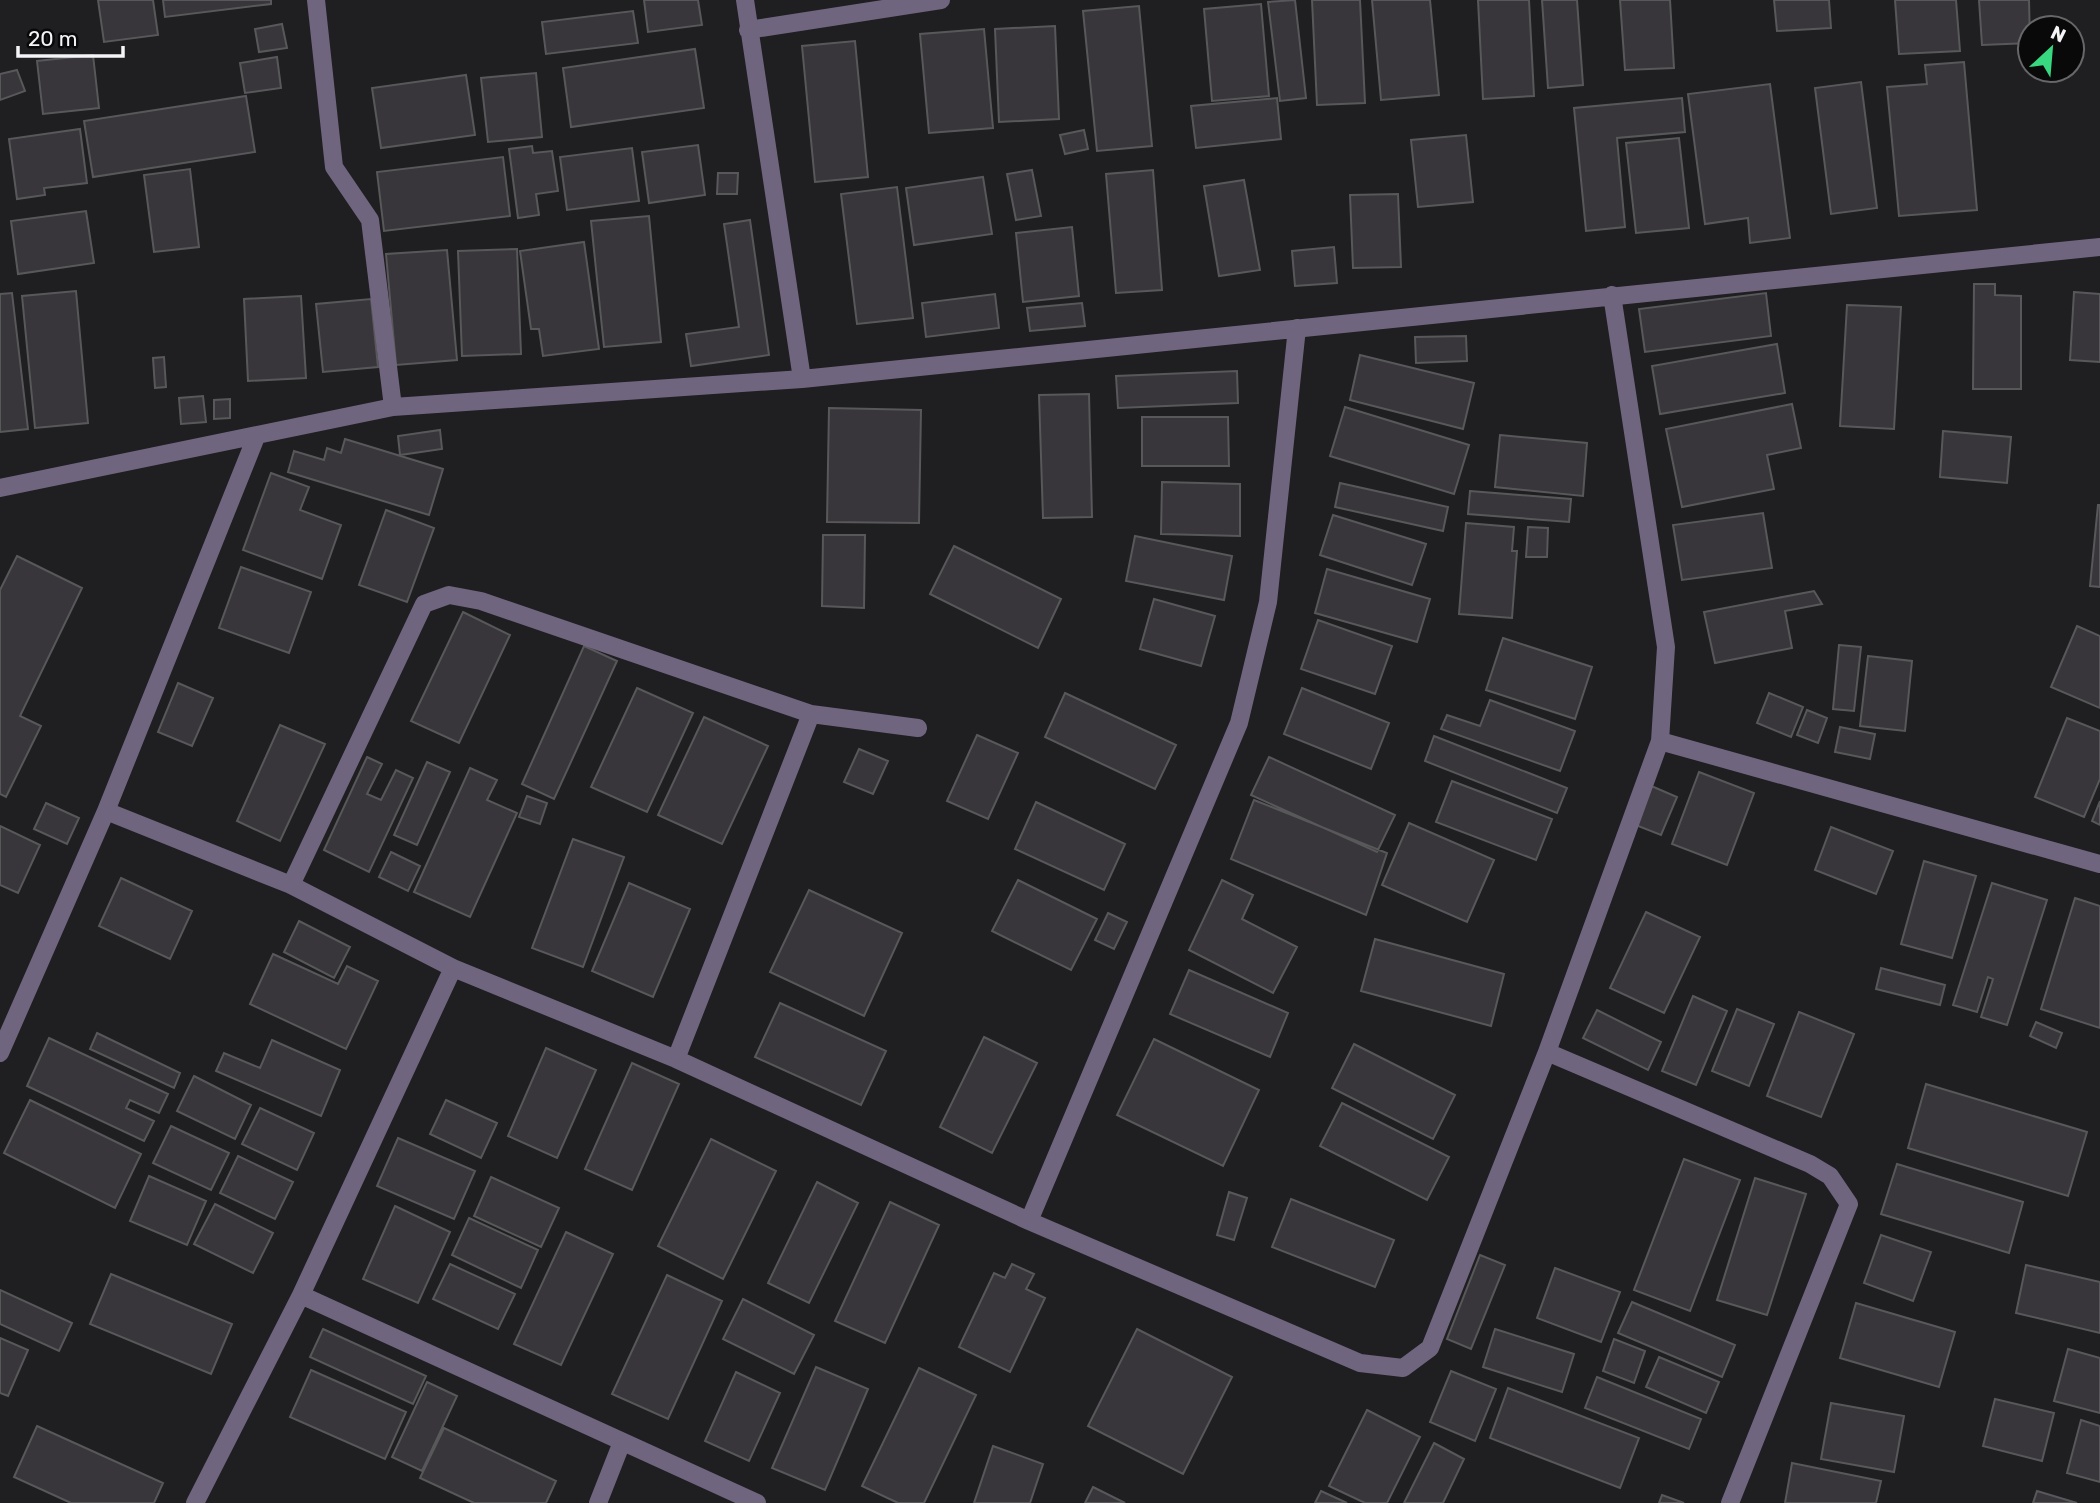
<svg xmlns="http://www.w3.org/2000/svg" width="2100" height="1503" font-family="Rubik,sans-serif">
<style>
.building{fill:#38363a;stroke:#58575a;stroke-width:2}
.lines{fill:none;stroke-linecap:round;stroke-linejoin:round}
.minor{stroke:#70657f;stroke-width:18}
</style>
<rect width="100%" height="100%" fill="#1f1e21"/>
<path class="building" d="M98,0H153L158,35L104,42Z
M163,0H271V4L165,17Z
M644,0H698L702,25L648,32Z
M1295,0L1306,98L1280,101L1268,2Z
M1312,0H1360L1365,103L1317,105Z
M1372,0H1430L1439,95L1381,100Z
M1478,0H1529L1534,96L1483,99Z
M1542,0H1577L1583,85L1548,88Z
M1620,0H1670L1674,68L1625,70Z
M1774,0H1829L1831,28L1777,31Z
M1895,0H1956L1960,51L1899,54Z
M1979,0H2029L2030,43L1982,45Z
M1261,4L1269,96L1212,101L1204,9Z
M1139,6L1152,146L1097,151L1083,11Z
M633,11L638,43L546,54L542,22Z
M282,24L287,48L259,52L255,29Z
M1055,26L1059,119L999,122L995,29Z
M984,29L993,128L929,133L920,34Z
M855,41L868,177L815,182L802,46Z
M695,49L704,108L571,127L563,68Z
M93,55L99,108L43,114L37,61Z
M277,57L281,88L245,93L240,63Z
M1964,62L1977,210L1899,216L1887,87L1927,84L1925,65Z
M17,70L25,91L0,100V74Z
M536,73L542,137L488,142L481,78Z
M466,75L475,135L381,148L372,88Z
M1861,82L1877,208L1831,214L1815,88Z
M1770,84L1790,238L1750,243L1748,218L1705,224L1688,94Z
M246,96L255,152L93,177L84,121Z
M1277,98L1281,139L1196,148L1191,106Z
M1682,98L1685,132L1617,138L1625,227L1586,231L1574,108Z
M80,129L87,183L44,188L45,195L17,199L9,139Z
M1084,130L1088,149L1065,154L1060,135Z
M1466,135L1473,202L1418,207L1411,140Z
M1679,138L1689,228L1636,233L1626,143Z
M698,145L705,195L649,203L642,152Z
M532,146L533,153L552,151L558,191L536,194L539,215L518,218L509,149Z
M632,148L639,201L567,210L560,157Z
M503,157L510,216L384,231L377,172Z
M190,169L199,247L154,252L144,175Z
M1032,170L1041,216L1016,220L1007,174Z
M1153,170L1162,290L1116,293L1106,174Z
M718,173H738L737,194H717Z
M983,177L992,234L914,245L906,188Z
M1244,180L1260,270L1219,276L1204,186Z
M897,187L913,318L857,324L841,194Z
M1398,194L1401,267L1353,268L1350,195Z
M86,211L94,263L18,274L11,221Z
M649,216L661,342L604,347L591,221Z
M750,220L769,355L691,366L686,334L739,327L724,224Z
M1072,227L1079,296L1023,302L1016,233Z
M584,242L599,349L543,356L539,329H531L520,251Z
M1334,247L1337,283L1295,286L1292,251Z
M517,249L521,354L462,356L458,251Z
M447,250L457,360L396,365L386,254Z
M1974,284H1995V295L2021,296V389H1973Z
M76,291L88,423L35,428L22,296Z
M2074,292L2100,294V362L2070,360Z
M12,293L28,429L0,432V294Z
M1766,293L1771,336L1645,352L1639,309Z
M995,294L999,328L926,337L922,303Z
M301,296L306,378L248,381L244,299Z
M371,299L378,367L323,372L316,304Z
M1082,303L1085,326L1030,331L1027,308Z
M1847,305L1901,307L1894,429L1840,426Z
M1466,336L1467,361L1416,363L1415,337Z
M1777,344L1785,393L1660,414L1652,366Z
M1360,355L1474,383L1463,429L1350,400Z
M164,357L166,387L155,388L153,358Z
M1237,371L1238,403L1118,408L1116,376Z
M1089,394L1092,517L1043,518L1039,395Z
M203,396L206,422L181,424L179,398Z
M230,399V418L214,419V400Z
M1792,404L1801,448L1767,455L1774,489L1682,507L1666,429Z
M1345,407L1469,445L1454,494L1330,456Z
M829,408L921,410L919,523L827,522Z
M1142,417H1228L1229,466H1142Z
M440,430L442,449L400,455L398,436Z
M1943,431L2011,437L2007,483L1940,477Z
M1500,435L1587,443L1583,496L1495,487Z
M345,439L443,469L429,515L288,472L294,451L324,460L327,448L341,453Z
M271,473L309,487L300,510L341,525L322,579L243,550Z
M1162,482L1240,484V536L1161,534Z
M1340,483L1448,507L1443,531L1335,507Z
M1470,491L1571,499L1569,522L1468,514Z
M2098,505H2100V587L2090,586Z
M386,510L434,528L407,602L359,585Z
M1763,513L1772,568L1682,580L1673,525Z
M1333,515L1426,544L1412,585L1320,555Z
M1466,523L1514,527L1512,551H1517L1512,618L1459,614Z
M1528,527L1548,528L1547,557H1526Z
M823,535H865L864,608L822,606Z
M1135,536L1232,556L1224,600L1126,581Z
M954,546L1061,599L1038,648L930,594Z
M17,556L82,588L20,716L41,726L6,797L0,794V590Z
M241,567L311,592L289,653L219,628Z
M1327,569L1430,599L1417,642L1315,613Z
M1814,591L1822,604L1785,611L1792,648L1715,663L1704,612Z
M1154,599L1215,616L1201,666L1140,649Z
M463,612L510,635L459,743L411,721Z
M1318,620L1392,646L1375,694L1301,669Z
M2077,626L2100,636V708L2051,687Z
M1503,638L1592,667L1575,719L1486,690Z
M1839,645L1861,647L1854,711L1833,709Z
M584,646L617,661L554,799L522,784Z
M1868,656L1912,661L1905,731L1860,726Z
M178,683L213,698L192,746L158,732Z
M637,688L693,713L647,812L591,787Z
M1302,688L1389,723L1371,769L1284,734Z
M1065,693L1176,745L1155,789L1045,737Z
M1769,693L1803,707L1791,737L1757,723Z
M1490,700L1575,731L1560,771L1441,729L1447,715L1480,726Z
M1807,710L1827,718L1818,743L1797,735Z
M704,717L768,746L722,844L658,815Z
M2067,718L2100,731V779L2084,817L2035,797Z
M280,725L325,744L280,841L237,821Z
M1840,727L1875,734L1870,759L1835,752Z
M977,735L1018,753L988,819L947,801Z
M1434,736L1567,788L1557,813L1425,761Z
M859,749L888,761L873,794L844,782Z
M367,757L382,764L367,794L381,800L396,770L413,778L369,872L324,850Z
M1269,757L1395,815L1377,852L1251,795Z
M427,762L450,772L417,845L394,835Z
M470,768L497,780L487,800L517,813L470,917L414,892Z
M1699,772L1754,793L1727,865L1672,844Z
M1452,781L1552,819L1536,860L1436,822Z
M1649,785L1677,797L1661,835L1633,824Z
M527,796L547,803L540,824L519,817Z
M1254,800L1387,853L1366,915L1231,859Z
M2100,801V825L2092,821Z
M1036,802L1125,844L1104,890L1015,849Z
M46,803L79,818L67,844L34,829Z
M1409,823L1494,860L1467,922L1382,885Z
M0,826L40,845L18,893L0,885Z
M1831,827L1893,851L1876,894L1815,870Z
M573,839L624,857L583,967L532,948Z
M391,852L420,866L408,891L379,877Z
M1924,861L1976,876L1952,958L1901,944Z
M121,878L192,911L170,959L99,926Z
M1018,880L1097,919L1071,970L992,931Z
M1222,880L1253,895L1242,919L1297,947L1273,993L1189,950Z
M629,883L690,909L653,997L592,971Z
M1992,883L2047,900L2007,1025L1981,1017L1993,979L1988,977L1977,1012L1953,1005Z
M809,890L902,933L864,1016L770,972Z
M2075,898L2100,906V1028L2041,1009Z
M1646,912L1700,937L1664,1013L1610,988Z
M1108,913L1127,922L1114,949L1095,940Z
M299,921L350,947L334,978L284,952Z
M1375,939L1504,974L1491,1026L1361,991Z
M273,954L338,984L347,966L378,981L346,1049L250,1004Z
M1881,968L1945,985L1940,1005L1876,989Z
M1189,970L1288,1013L1270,1057L1170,1014Z
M1693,996L1727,1011L1696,1085L1662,1071Z
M780,1003L886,1051L861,1105L755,1057Z
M1737,1009L1774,1024L1749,1086L1712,1071Z
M1597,1010L1661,1042L1648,1070L1583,1038Z
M1799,1012L1854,1034L1821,1117L1767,1096Z
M2036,1022L2062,1033L2056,1048L2030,1036Z
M97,1033L180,1073L174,1088L90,1049Z
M984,1037L1037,1063L992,1153L940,1127Z
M49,1038L168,1094L159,1113L130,1100L126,1108L154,1121L144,1141L27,1086Z
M1154,1039L1259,1090L1223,1166L1117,1115Z
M272,1040L340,1070L321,1116L216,1071L224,1053L260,1068Z
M1354,1044L1455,1095L1433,1139L1332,1088Z
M546,1048L596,1070L557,1158L508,1136Z
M632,1063L679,1084L632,1190L585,1169Z
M194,1076L251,1105L235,1139L177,1111Z
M1926,1084L2087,1132L2068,1196L1908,1148Z
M30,1100L141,1154L115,1208L4,1153Z
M446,1100L497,1123L481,1158L430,1134Z
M1342,1103L1449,1157L1427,1200L1320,1146Z
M260,1108L314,1133L297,1170L242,1144Z
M171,1126L229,1153L211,1190L153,1163Z
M398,1138L475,1171L454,1219L377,1186Z
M711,1139L776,1171L723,1279L658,1246Z
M238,1156L293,1182L275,1219L220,1193Z
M1684,1159L1740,1180L1690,1311L1634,1290Z
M1897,1164L2023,1202L2009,1253L1881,1214Z
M149,1176L206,1201L187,1245L130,1221Z
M491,1177L559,1208L541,1247L474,1216Z
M1755,1178L1806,1194L1767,1315L1717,1300Z
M817,1182L858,1203L809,1303L768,1283Z
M1229,1192L1247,1198L1234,1240L1217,1235Z
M1291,1199L1394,1240L1375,1287L1272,1247Z
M890,1202L939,1225L885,1343L835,1321Z
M215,1204L273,1233L253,1273L194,1244Z
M395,1206L450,1232L418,1303L363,1279Z
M469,1218L538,1250L521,1288L452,1255Z
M566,1232L613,1254L561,1365L514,1344Z
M1881,1235L1931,1252L1913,1301L1864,1283Z
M1480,1255L1505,1265L1471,1349L1447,1339Z
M450,1264L515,1294L498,1329L433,1299Z
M1012,1264L1034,1274L1026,1289L1045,1298L1010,1372L959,1347L994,1273L1005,1278Z
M2026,1265L2100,1282V1333L2016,1313Z
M1555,1268L1620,1292L1601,1342L1537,1318Z
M111,1274L232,1324L211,1374L90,1324Z
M667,1275L722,1301L668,1419L612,1394Z
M0,1290L72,1323L59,1351L0,1324Z
M743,1299L814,1335L794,1374L723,1339Z
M1632,1302L1735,1345L1722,1377L1618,1333Z
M1856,1303L1955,1332L1939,1387L1840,1358Z
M323,1329L426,1376L413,1404L310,1357Z
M1137,1329L1232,1377L1183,1474L1088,1426Z
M1495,1329L1574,1354L1562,1392L1483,1367Z
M0,1338L28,1350L8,1396L0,1393Z
M1614,1339L1645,1351L1634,1383L1603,1371Z
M2068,1349L2100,1358V1413L2054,1401Z
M1659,1357L1719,1382L1706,1413L1646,1387Z
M816,1367L868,1389L825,1490L772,1468Z
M919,1368L976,1395L924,1503H898L862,1486Z
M311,1370L406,1412L385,1459L290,1417Z
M1451,1371L1496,1389L1475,1441L1430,1422Z
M736,1372L780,1393L749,1461L705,1441Z
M1597,1377L1701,1419L1689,1449L1585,1408Z
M427,1382L457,1396L422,1471L392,1457Z
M1508,1388L1639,1438L1620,1488L1490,1438Z
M1995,1399L2054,1413L2042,1461L1983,1446Z
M1831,1403L1904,1416L1894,1472L1821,1459Z
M1367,1410L1420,1437L1387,1503H1365L1329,1486Z
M2081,1420L2100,1426V1482L2067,1473Z
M37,1426L163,1483L154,1503H71L14,1477Z
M444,1428L556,1481L546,1503H474L420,1478Z
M1434,1443L1464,1459L1443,1503H1404Z
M993,1446L1043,1464L1030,1503H974Z
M1792,1463L1881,1481L1876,1503H1785Z
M1093,1487L1125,1503H1085Z
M1321,1491L1347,1503H1315Z
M2037,1491L2077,1503H2033Z
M1662,1495L1684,1503H1659Z"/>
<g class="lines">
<path class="minor" d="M316,0L334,167L370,220L393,407
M745,0L802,379
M748,30L941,0
M0,488L393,407L802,379L2100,247
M1660,741L2100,864
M106,811L291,885L453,968L676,1059L1029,1221L1360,1363L1403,1368L1430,1348L1547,1052L1660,741L1666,647L1612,295
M291,885L424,604L449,595L481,601L811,714L918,728
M1547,1052L1810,1164L1830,1176L1849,1204L1730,1503
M0,1053L106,811L256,437
M676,1059L811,714
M1029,1221L1239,723L1268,602L1297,328
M301,1295L757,1503
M195,1503L301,1295L453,968
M598,1503L622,1442"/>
</g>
<g transform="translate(2051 49) rotate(26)"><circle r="33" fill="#09090a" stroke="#676769" stroke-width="2"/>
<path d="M0-5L12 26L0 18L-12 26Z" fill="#38d880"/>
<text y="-10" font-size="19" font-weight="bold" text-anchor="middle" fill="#f5f4f7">N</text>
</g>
<path d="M18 46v10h105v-10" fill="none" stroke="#f5f4f7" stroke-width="3.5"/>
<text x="28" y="46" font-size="21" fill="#f5f4f7" stroke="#09090a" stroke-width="5" paint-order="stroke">20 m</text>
</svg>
